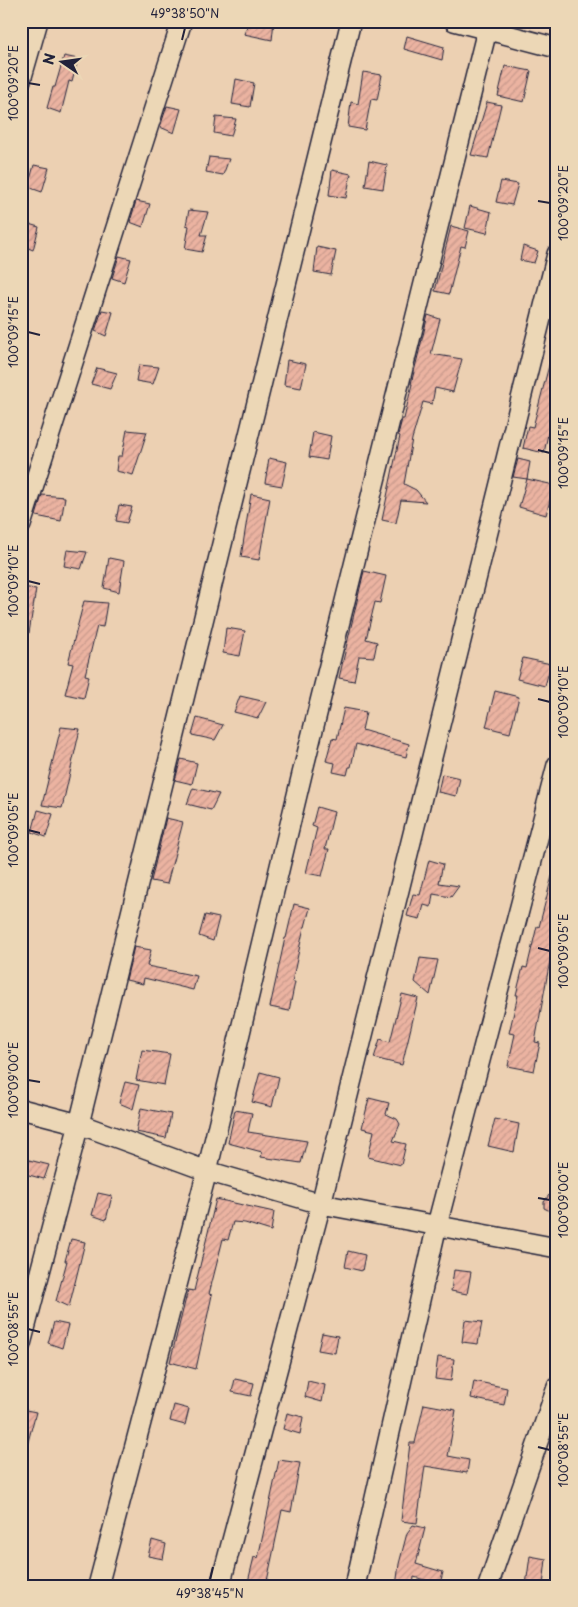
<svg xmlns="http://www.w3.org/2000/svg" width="578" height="1607" font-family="'Playpen Sans',sans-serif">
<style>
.building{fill:url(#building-hatch);stroke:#22223b}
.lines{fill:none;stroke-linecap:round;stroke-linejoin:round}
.minor-casing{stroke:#22223b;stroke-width:22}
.minor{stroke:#ecd7b6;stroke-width:19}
.ticks{fill:none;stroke:#22223b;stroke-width:2}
.neatline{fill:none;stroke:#22223b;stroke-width:2}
.ticks-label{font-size:12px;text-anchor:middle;fill:#22223b}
</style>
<defs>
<pattern id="building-hatch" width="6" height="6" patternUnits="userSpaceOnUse" patternTransform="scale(1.25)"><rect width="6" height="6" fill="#ebb3a1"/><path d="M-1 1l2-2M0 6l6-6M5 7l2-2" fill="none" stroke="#c99a8c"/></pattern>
</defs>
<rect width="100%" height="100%" fill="#ecd0b2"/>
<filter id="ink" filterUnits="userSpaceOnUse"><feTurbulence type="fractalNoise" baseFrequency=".02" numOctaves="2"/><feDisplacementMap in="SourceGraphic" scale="10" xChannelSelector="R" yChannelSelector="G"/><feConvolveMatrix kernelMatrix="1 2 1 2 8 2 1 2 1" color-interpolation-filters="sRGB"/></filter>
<g filter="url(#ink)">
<path class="building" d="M249,21H274L272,40L244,34Z
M407,36L444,47L442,60L404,49Z
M64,56L78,59L72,82L69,81L61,113L47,108L53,87H55Z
M505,66L531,71L524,102L498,96Z
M363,72L382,75L377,100L371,99L365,130L348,127L351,102L358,104Z
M236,79L254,83L250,107L232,104Z
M487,102L501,105L488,158L471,155Z
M167,106L181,109L174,133L160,127Z
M216,117L236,119L231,136L214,133Z
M209,157L229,159L223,175L206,172Z
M369,161L387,165L383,189L365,186Z
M34,165L49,168L42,192L28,187Z
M332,170L351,174L346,198L329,195Z
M501,181L518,184L512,205L496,202Z
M136,201L150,204L143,227L130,222Z
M470,206L491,212L487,233L465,228Z
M189,210L208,212L201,235H207L202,252L185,249L189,226L186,225Z
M25,223L39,227L33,250L21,245V237Z
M451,226L469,231L465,247L461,246L449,294L435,291Z
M523,246L538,251L534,263L520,260Z
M317,247L336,251L331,275L314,272Z
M119,256L131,259L124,282L112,278Z
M102,310L113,312L106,336L95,331Z
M428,315L440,319L431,354L462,359L453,392L435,388L432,404L423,402L412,439L404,484L416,490L426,502L401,500L396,523L382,520L400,436L398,435L402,419H404L412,384H411Z
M553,350L557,351V406L555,415H552L544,453L523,448L528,426L533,427Z
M287,360L306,364L301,388L284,385Z
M139,365L159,367L153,384L136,381Z
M97,368L117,373L110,389L91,384Z
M127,430L147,432L133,475L116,471L118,456H122Z
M313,432L331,436L327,460L309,457Z
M269,458L287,462L282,486L265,483Z
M518,459L530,462L527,479L513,477Z
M527,479L554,485L546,515L519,507Z
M251,494L270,498L259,560L241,557Z
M42,495L65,497L61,521L36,516Z
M119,505L132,507L127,523L116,521Z
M67,550L87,552L81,569L64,566Z
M109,558L124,561L119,592L104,588Z
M364,571L386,576L380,603L375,602L366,639L377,642L374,657L359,656L354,681L339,678Z
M21,587L36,589L29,633L21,632Z
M84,601L107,603L103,627L97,626L85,675L89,676L84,698L65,694L73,664L68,663Z
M226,628L245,631L240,656L223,653Z
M523,658L551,664L545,686L517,679Z
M495,691L519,697L510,733L486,727Z
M240,696L266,702L258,718L234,712Z
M344,708L366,712L362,730L409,744L406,757L356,744L351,767H349L347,775L333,772L335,763L326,761L332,738L337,739Z
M197,718L223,725L215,740L192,735Z
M61,727L80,729L62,808L42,805Z
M181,759L197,763L192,784L175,780Z
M442,774L460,778L456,796L438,792Z
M193,788L219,794L211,810L187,804Z
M317,807L334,812L325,849H329L322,876L306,873L317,828L312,826Z
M38,810L53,814L46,837L32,832Z
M166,818L183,822L167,884L151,881Z
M429,860L443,864L439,883L459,886L451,897L433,894L431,907L424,905L420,919L407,916L413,894L420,895Z
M552,876L557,877V940L553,956L551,955L535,1042L540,1043L534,1071L508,1066L515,1034L509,1033L518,995H516L523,967L527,968L537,926L539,927Z
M294,904L310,908L305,927H304L292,982H295L289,1011L270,1007L285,938H286Z
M205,915L219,918L213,941L199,936Z
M134,947L151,950L147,966L197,976L193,990L144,978L143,984L126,980Z
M420,958L438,960L430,995L415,982Z
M402,994L418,998L402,1065L374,1058L380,1039L390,1042Z
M142,1050L170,1054L164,1085L136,1080Z
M260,1072L279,1077L272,1107L252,1102Z
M125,1082L139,1085L133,1109L119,1103Z
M369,1098L389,1103L386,1114L397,1119L400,1124L393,1141L406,1144L401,1165L368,1157L374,1131L362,1128Z
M141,1108L171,1114L166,1138L136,1132Z
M235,1110L252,1113L248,1132L307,1141L301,1163L261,1157L262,1152L228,1143Z
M495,1119L519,1124L514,1152L488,1146Z
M21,1158L49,1165L44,1179L21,1173Z
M98,1193L112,1196L106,1220L92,1215Z
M549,1195L557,1202V1205L552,1212L544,1208V1202Z
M216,1199L274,1212L271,1231L245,1223L233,1222L228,1240L223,1239L209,1294L212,1295L196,1369L170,1362L188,1290L194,1291Z
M71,1239L85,1242L69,1307L56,1301L67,1261H65Z
M348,1251L365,1255L362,1271L345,1267Z
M454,1270L471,1272L467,1294L451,1291Z
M465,1320L482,1322L478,1344L462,1342Z
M54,1322L68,1325L62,1348L48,1343Z
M322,1333L338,1336L335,1353L318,1350Z
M438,1357L454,1359L451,1381L435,1379Z
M235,1379L254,1383L251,1396L232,1392Z
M308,1381L325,1385L322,1402L305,1397Z
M474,1381L507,1388L504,1405L471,1398Z
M424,1404L456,1410L448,1456L469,1460L467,1473L425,1466L417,1523L401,1521L410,1443H415Z
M174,1405L189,1409L185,1425L170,1421Z
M21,1409L36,1412L25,1453L21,1452Z
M287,1413L303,1417L300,1434L283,1429Z
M279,1460L300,1463L291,1512L282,1510L266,1586H247L254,1557L258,1558Z
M413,1525L425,1528L416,1564L443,1572L440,1584L414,1577L413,1586H396L399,1564L407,1533Z
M152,1540L166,1544L163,1559L148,1556Z
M530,1556L546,1559L543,1586L526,1585Z"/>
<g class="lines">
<defs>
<path id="minor" d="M454,21L557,48
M21,80L38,21
M21,525L182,21
M21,1109L79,1124L207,1171L321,1204L557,1248
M21,1344L79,1124L351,21
M98,1586L207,1171L302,774L487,30
M220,1586L321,1204L557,254
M355,1586L437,1225L557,765
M488,1586L557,1387"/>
</defs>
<use href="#minor" class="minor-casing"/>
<use href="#minor" class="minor"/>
</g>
</g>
<path class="ticks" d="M182,40L185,28M28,83L40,85M538,201L550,203M28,332L40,335M538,450L550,453M28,581L40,584M538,699L550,702M28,830L40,833M538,948L550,951M28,1080L40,1082M538,1198L550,1200M28,1329L40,1332M538,1447L550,1450M210,1580L213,1567"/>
<rect width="578" height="1607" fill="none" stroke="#ecd7b6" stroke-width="55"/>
<g transform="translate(62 62) rotate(283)" stroke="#ecd7b6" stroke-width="4" paint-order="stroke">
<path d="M0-4L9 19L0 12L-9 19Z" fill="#22223b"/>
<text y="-8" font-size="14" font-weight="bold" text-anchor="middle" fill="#22223b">N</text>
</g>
<rect x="28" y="28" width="522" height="1552" class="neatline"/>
<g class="ticks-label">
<text x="185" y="18">49°38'50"N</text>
<text transform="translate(14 83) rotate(-90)" y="4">100°09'20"E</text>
<text transform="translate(564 203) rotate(-90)" y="4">100°09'20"E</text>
<text transform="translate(14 332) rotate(-90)" y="4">100°09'15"E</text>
<text transform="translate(564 453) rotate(-90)" y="4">100°09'15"E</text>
<text transform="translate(14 581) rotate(-90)" y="4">100°09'10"E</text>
<text transform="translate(564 702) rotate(-90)" y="4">100°09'10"E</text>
<text transform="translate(14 830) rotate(-90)" y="4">100°09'05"E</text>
<text transform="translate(564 951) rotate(-90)" y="4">100°09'05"E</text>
<text transform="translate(14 1080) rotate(-90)" y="4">100°09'00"E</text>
<text transform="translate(564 1200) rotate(-90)" y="4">100°09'00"E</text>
<text transform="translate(14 1329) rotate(-90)" y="4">100°08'55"E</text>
<text transform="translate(564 1450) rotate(-90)" y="4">100°08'55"E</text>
<text x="210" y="1598">49°38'45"N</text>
</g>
</svg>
